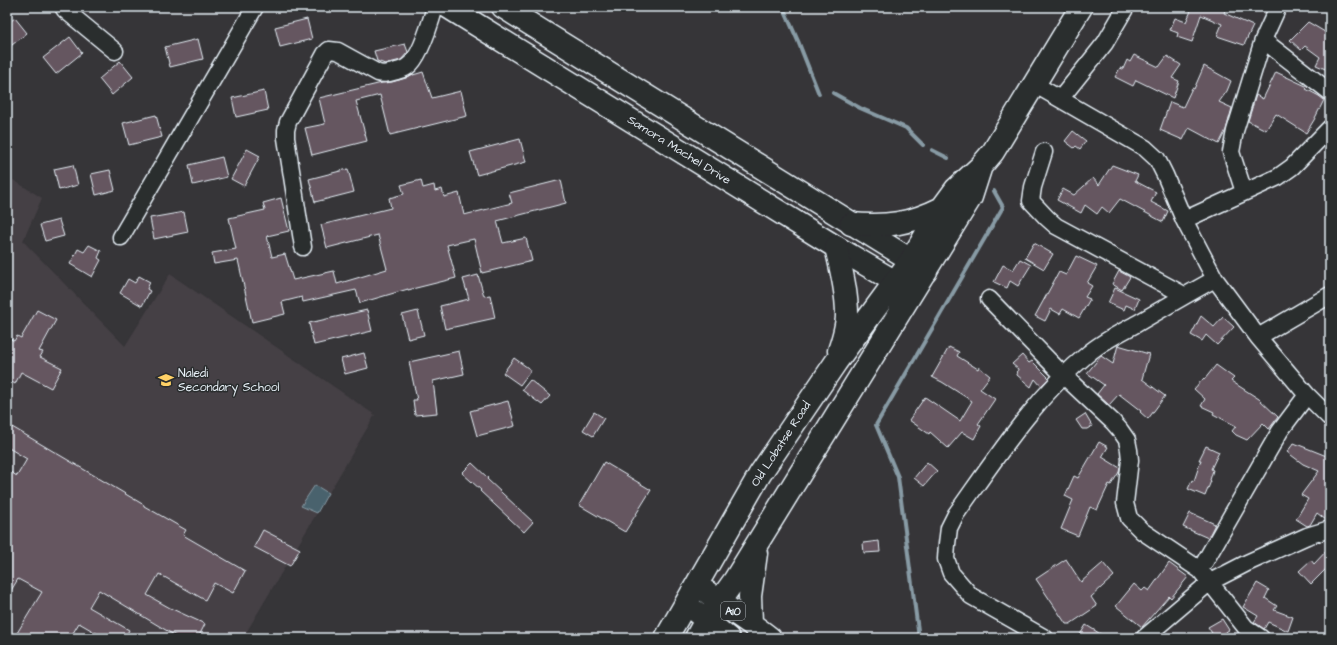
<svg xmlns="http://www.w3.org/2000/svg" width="1337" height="645" font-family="'Architects Daughter',sans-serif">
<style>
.built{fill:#443f44}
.water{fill:#48626d;stroke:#889ba5}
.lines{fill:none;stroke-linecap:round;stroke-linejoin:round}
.stream{stroke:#889ba5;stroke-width:4}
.building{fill:#655661;stroke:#e8f1f8}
.street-casing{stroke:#e8f1f8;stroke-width:19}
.secondary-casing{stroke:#e8f1f8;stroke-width:25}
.primary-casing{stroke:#e8f1f8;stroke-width:25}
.street{stroke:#2a2d2e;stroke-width:16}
.secondary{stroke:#2a2d2e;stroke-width:22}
.primary{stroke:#2a2d2e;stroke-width:22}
.labels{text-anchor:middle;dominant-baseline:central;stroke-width:3;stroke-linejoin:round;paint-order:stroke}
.shield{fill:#2a2d2e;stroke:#afb6bb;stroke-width:1}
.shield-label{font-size:11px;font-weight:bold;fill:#e8f1f8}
.street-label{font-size:12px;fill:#e8f1f8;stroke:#2a2d2e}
.poi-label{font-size:12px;fill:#e8f1f8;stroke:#2a2d2e;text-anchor:start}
</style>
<rect width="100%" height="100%" fill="#363538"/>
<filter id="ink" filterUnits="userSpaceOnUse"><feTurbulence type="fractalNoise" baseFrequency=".025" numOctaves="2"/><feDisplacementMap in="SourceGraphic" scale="8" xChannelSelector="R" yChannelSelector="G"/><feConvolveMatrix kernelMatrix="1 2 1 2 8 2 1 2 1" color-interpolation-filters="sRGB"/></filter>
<g filter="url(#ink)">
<path class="built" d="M7,176L42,198L23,241L125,346L170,274L375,415L243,638H7Z"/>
<path class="water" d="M315,485L328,493L317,513L301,506Z"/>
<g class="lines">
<path class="stream" d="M783,7L798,41L819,94
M833,93L860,108L906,128L923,145
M932,150L948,158
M919,638L898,477L876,425L1003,207L994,191"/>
</g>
<path class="building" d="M1181,7H1226L1224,13L1253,26L1244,45L1217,36L1222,24L1201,15L1192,42L1177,37L1178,33L1170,30L1175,18L1186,22L1191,11Z
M15,18L27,33L7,49V24Z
M307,19L312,39L280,47L275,27Z
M1308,22L1330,35V71L1316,65L1320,57L1305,46L1301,50L1290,40Z
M70,37L82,53L56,74L43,58Z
M198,39L203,59L170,67L165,47Z
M405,44L408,52L401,60L385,64L377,61L374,51Z
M1134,55L1159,67L1167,56L1181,65L1172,78L1179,81L1173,98L1136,80L1133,86L1115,77L1120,68L1123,69L1127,60L1130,62Z
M120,61L133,77L112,95L99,79Z
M1204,66L1231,81L1227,91L1219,102L1232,108L1226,130L1219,144L1189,128L1183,140L1160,130L1170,102L1183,107L1192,88L1194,89Z
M423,72L432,98L461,91L467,116L390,135L380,95L356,101L367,141L312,155L305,128L325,124L319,98L382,83L392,82L406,78L413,74V75Z
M1276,72L1308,87L1306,89L1319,96L1324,100L1314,120L1306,133L1276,114L1266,130L1248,121L1256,95L1263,99Z
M264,91L268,110L236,117L232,98Z
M156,115L162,137L129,145L123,123Z
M1073,131L1086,141L1080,149L1076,146L1074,148L1065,141Z
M520,139L526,162L477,175L470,152Z
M247,149L260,156L244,186L231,179Z
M222,157L227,177L193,185L189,165Z
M73,165L78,185L59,190L54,169Z
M1112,165L1138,175L1135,181L1156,192L1151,202L1168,211L1163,222L1120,199L1109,213L1102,207L1097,214L1085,205L1081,213L1057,200L1063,189L1074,195L1093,178L1099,185Z
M348,169L354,192L315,202L309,179Z
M110,170L115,190L96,195L91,174Z
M421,180L423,188L434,185L435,191L442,189L444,197L459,193L464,215L512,203L509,193L561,180L566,203L497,221L503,243L526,238L532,261L482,273L474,239L447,245L456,278L408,290V289L360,303L356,290L303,302L302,297L282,302L285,314L252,322L238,260L214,264L212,253L236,249L229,218L265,210L263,203L281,198L289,231L267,236L272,257L285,254L293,280L334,271L337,284L387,269L378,235L327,248L321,225L391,208L389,198L404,194L401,185Z
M184,212L188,232L154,239L150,218Z
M59,220L64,236L45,241L40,225Z
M1034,243L1053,254L1044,269L1025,258Z
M89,245L101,251L98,258L101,260L92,277L70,264L78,249L84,252Z
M1076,256L1097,266L1087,283L1092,286L1085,297L1090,299L1079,318L1063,309L1060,314L1051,309L1045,321L1035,316L1059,272L1066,275Z
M1020,259L1031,265L1018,286L1010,281L1007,288L994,282L1003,265L1013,270Z
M1119,271L1130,277L1122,290L1112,284Z
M478,275L484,296L490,295L495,318L445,329L440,306L469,299L463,279Z
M139,276L150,282L147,289L150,291L142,306L120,293L128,279L135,283Z
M1115,288L1139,299L1135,309L1126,305L1124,310L1108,303Z
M37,310L56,320L39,351L43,352L40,357L62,368L51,388L21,372L15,384L7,379V337L14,341L17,336L21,338Z
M367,310L372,331L314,345L309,323Z
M418,311L424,335L408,339L402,315Z
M1201,316L1214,327L1223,317L1234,327L1217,345L1206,335L1202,341L1191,335Z
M1118,345L1149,354L1142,379L1165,396L1148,419L1140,412L1141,411L1119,394L1109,405L1097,394L1104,385L1087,373L1101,356L1113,364Z
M949,347L959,352L957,356L978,369L979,367L990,376L980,389L995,399L978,424L981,426L974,439L962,432L948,448L930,432L929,434L909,420L925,397L960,421L972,401L942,382L932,377Z
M459,351L464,374L433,381L437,413L415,415L413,400H417L409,362Z
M364,353L368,368L345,374L341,359Z
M1022,355L1029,363L1032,361L1049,378L1041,386L1035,379L1031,387L1017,375L1018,369L1012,364Z
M514,358L531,370L520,385L503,373Z
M1216,365L1234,378L1231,381L1259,399L1278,417L1269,429L1263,423L1247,440L1236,435L1232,431L1236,426L1213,414L1214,412L1201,406L1205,399L1194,389L1203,379L1204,380Z
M530,380L550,396L542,405L522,390Z
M508,401L515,426L477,436L470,411Z
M594,412L604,418L593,436L583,430Z
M1085,414L1092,426L1087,429H1082L1076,420Z
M7,424L144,505V506L186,530L183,535L245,571L233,593L214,583L205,600L159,574L147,595L170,608L205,624L198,638H179L99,590L89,607L129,630L125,638H105L79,623L70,638H14L42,592L18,579L7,597V470L17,476L27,459L7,447Z
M1099,442L1108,447L1102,457L1120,468L1119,472L1111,485L1109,484L1097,510L1090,507L1078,536L1061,529L1073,500L1065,496L1074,476L1078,478Z
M1294,443L1329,457L1330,456V520H1326L1317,513L1310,525L1307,526L1296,519L1308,499L1301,495L1319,471L1303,464L1287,452Z
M1206,446L1219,452L1211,469L1213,470L1210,480L1211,481L1205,496L1188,489L1192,480L1194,481L1201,460H1199Z
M604,462L651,490L625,532L579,505Z
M927,462L937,471L924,486L914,478Z
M472,463L488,478L487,479L533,522L524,532L480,491L481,490L462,473Z
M1190,513L1215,524L1208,538L1183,527Z
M263,530L300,549L290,566L254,547Z
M879,541L880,552L864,553L863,543Z
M1330,547V565L1311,584L1299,571L1311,560L1314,564Z
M1066,559L1081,582L1103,563L1114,576L1091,597L1097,606L1070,624H1066L1036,579Z
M1169,563L1188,577L1171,598L1169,596L1142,627L1116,606L1134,584L1142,591L1145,588L1149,591Z
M1257,583L1269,590L1265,598L1277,606L1274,610L1293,617L1288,631L1268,622L1264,629L1254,622L1258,616L1243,607Z
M1222,619L1229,630L1215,638L1208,627Z
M1086,625L1107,638H1078Z"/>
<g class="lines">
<defs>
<path id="street" d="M63,7L65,10L115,51
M1278,7L1263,40L1330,92
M1034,84L1145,148L1157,159L1165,175L1184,220L1215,279L1258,337L1307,395L1330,418
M1061,98L1105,43L1126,7
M1044,152L1033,187L1031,201L1047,218L1056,226L1184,295
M1244,192L1231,152L1235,131L1263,40
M1184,220L1278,177L1292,167L1330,128
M121,237L255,7
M303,247L286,138V130L288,122L325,54L329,50L338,51L378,73C385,75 390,73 397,71C400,70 405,69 408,66C420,58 431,21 435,7
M989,299L1064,376L1113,422L1120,430L1127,440L1129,450L1130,460L1125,503L1129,518L1142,531L1200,570L1246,628L1261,638
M1258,337L1330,295
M1200,570L1280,431L1307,395
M1045,638L971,596L951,573L946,559L947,544L949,528L956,514C996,458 1035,397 1089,353C1103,341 1122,332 1138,323C1164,308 1189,293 1215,279
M1144,638L1210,582L1247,563L1307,536L1330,529"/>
<path id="secondary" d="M448,7L836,247L911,291
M503,7L911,260L926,271"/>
<path id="primary" d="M851,224C887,227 910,224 942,208
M836,247C841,269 847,292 847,315C847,327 843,339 839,351
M707,592C727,609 750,622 770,638
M695,611L728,638
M751,623L750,596L756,553
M666,638L760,474L836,362L911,260L942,208L956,189L981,166L993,152L1081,7
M696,638L706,620L734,581L758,542L971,197L980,169"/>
</defs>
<use href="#street" class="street-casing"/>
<use href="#secondary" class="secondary-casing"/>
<use href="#primary" class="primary-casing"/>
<use href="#street" class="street"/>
<use href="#secondary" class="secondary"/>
<use href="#primary" class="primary"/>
</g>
</g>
<defs>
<symbol id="school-bare" viewBox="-9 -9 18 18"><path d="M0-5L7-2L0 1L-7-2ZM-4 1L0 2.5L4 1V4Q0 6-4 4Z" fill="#ffd166" stroke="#2a2d2e" stroke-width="2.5" paint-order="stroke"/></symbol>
</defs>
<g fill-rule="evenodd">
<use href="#school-bare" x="155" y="369" width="22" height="22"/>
</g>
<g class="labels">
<rect class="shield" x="721" y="602" width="24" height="18" rx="3"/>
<g class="shield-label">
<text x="733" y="611">A10</text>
</g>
<g class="street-label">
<text transform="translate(679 150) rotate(32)">Samora Machel Drive</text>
<text transform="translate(781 444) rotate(-57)">Old Lobatse Road</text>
</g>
<g class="poi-label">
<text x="178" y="373">Naledi<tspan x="178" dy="14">Secondary School</tspan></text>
</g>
</g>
<rect width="1337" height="645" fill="none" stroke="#2a2d2e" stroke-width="24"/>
<rect x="12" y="12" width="1313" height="621" fill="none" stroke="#e8f1f8" stroke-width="1.5" filter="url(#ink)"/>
</svg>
